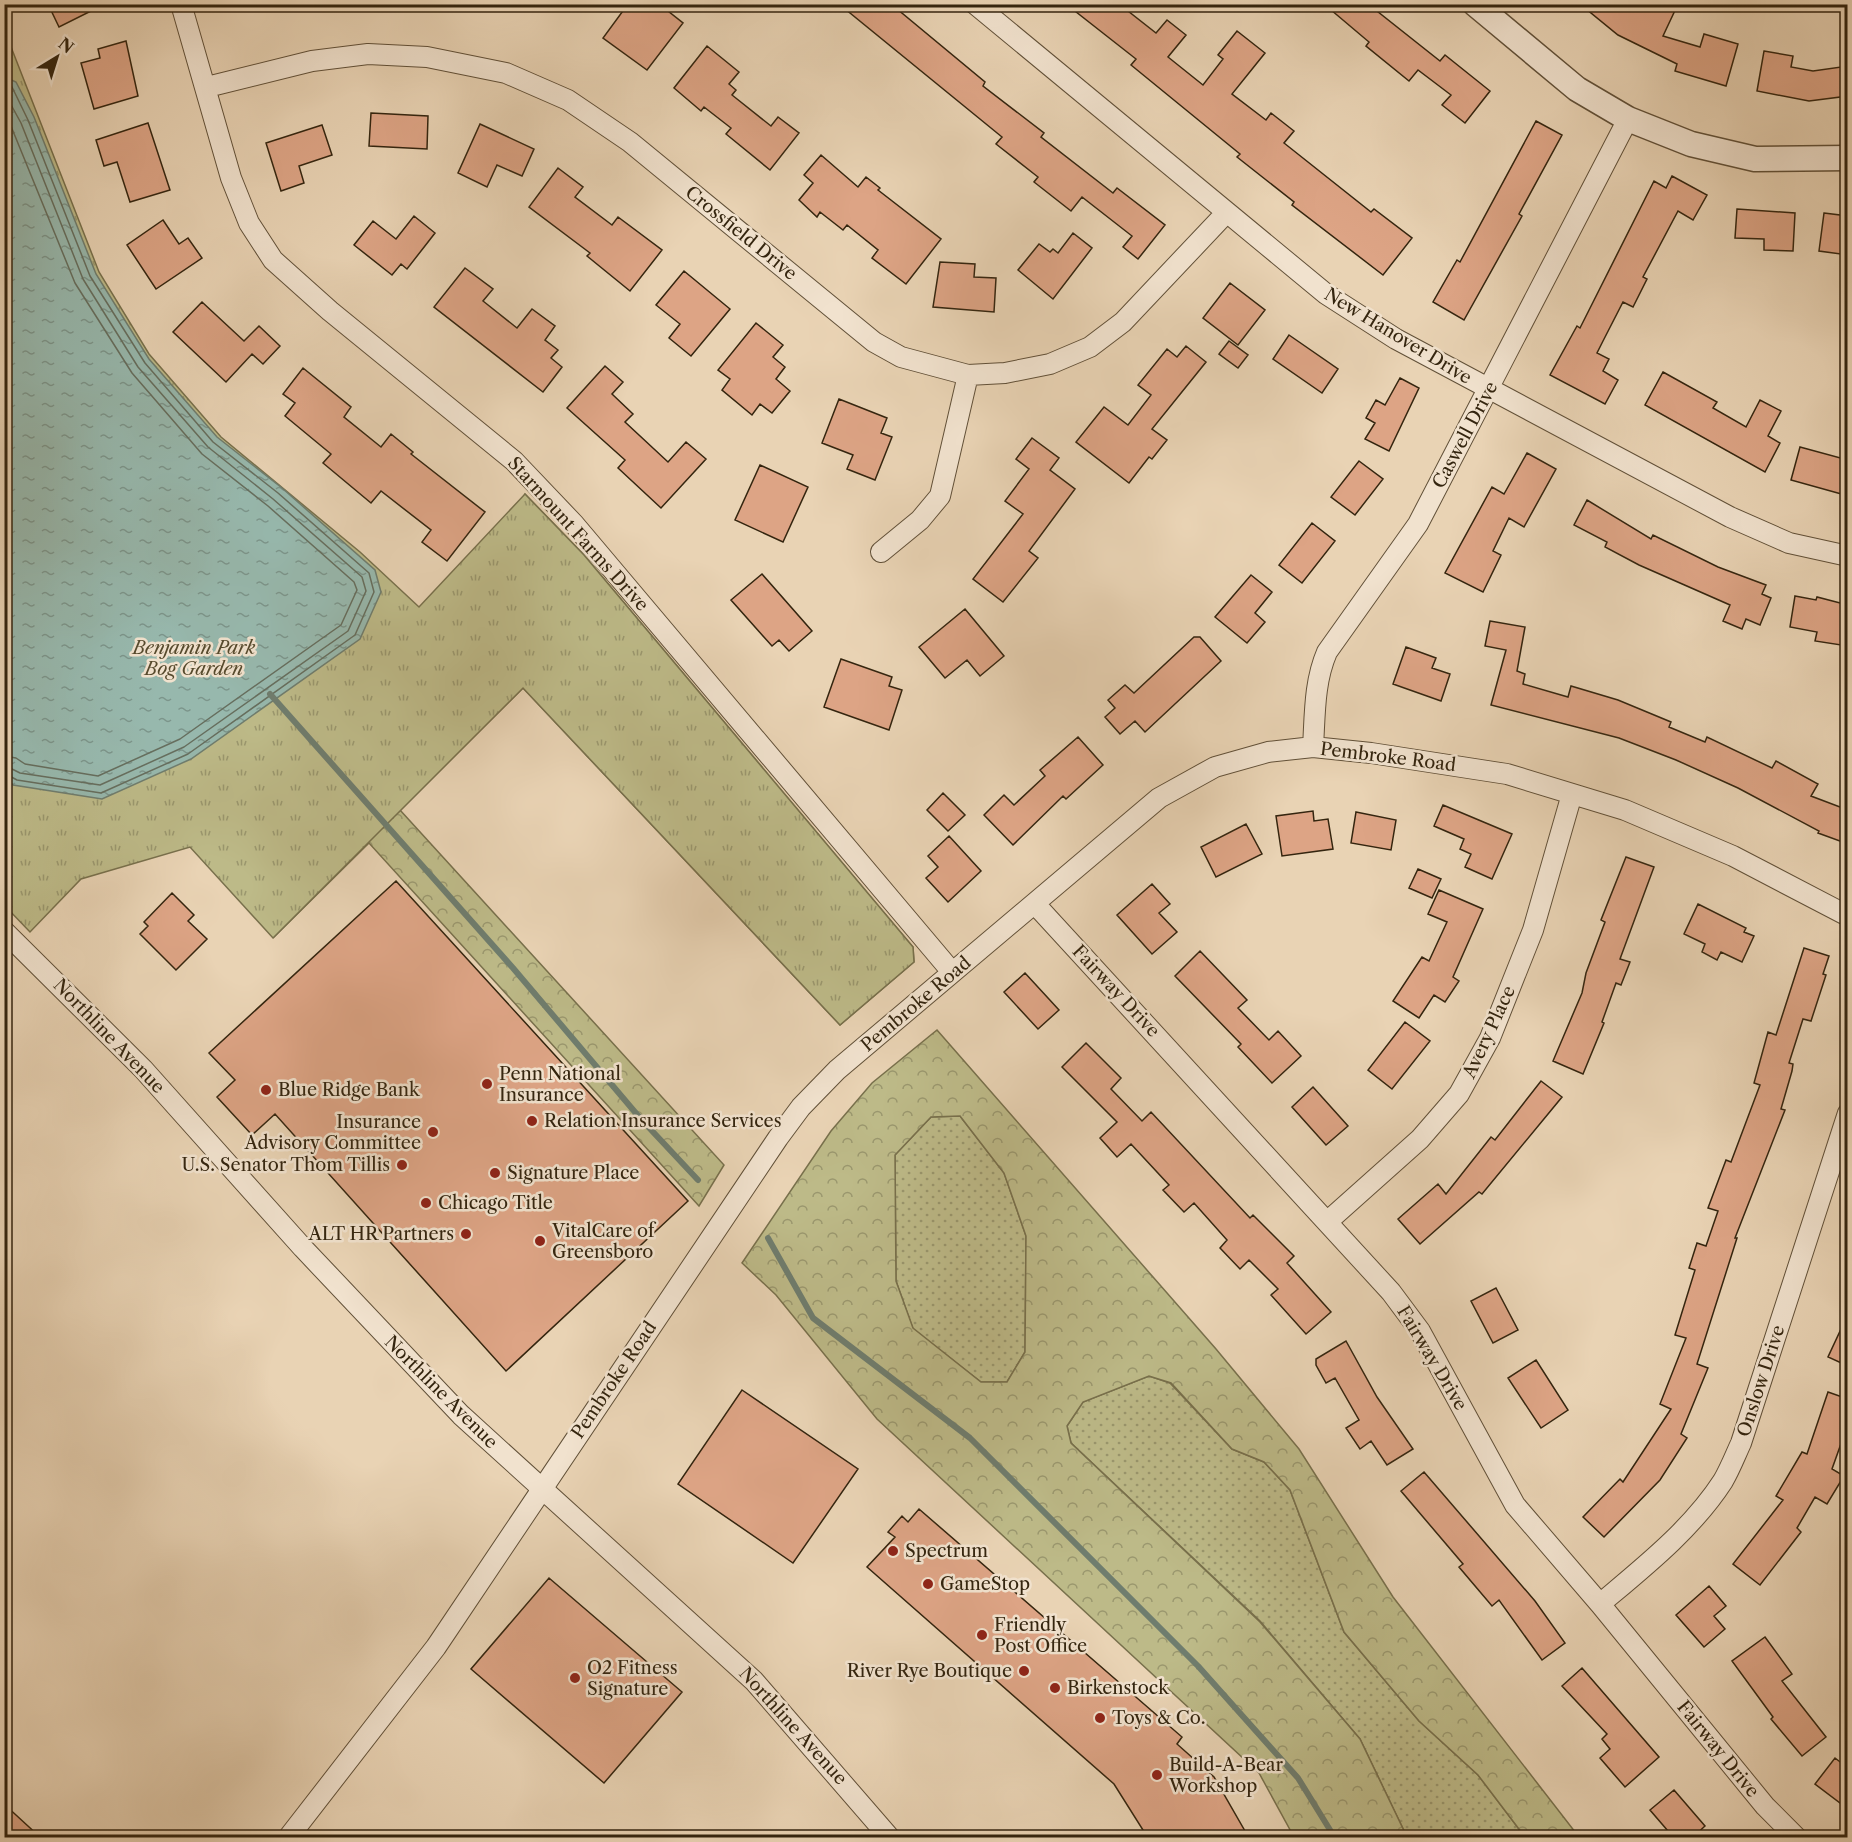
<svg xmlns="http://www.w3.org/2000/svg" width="1852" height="1842" font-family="'Libre Caslon Text',serif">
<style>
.grass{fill:url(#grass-dots);stroke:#78704c;stroke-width:1.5}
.forest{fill:url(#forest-crowns);stroke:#78704c;stroke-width:1.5;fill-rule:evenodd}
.park{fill:url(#park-tufts);stroke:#78704c;stroke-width:1.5}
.water{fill:url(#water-ripples);stroke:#6f7d6e;stroke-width:1.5}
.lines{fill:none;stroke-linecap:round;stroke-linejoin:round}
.shore{stroke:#666e5e;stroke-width:1.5}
.stream{stroke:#6f7d6e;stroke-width:6}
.building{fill:#dda485;stroke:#34250f;stroke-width:1.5}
.minor-casing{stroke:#615038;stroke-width:22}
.tertiary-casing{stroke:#615038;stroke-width:27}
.minor{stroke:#f1e2ce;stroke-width:20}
.tertiary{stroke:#f1e2ce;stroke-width:24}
.poi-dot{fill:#8f2418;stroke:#f1e2ce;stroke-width:2}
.labels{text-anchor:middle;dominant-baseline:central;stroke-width:5;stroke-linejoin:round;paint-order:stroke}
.street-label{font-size:18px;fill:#34250f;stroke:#f1e2ce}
.park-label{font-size:18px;font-style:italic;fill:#564a2d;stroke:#f1e2ce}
.poi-label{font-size:18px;fill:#34250f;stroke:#f1e2ce;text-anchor:start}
</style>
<defs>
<pattern id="grass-dots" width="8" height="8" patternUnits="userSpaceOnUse" patternTransform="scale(1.5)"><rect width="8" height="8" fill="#bdba88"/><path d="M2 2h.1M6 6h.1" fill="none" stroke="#9a976e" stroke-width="1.8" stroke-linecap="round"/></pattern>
<pattern id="forest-crowns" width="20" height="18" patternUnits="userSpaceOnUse" patternTransform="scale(1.5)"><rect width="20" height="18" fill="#bdba88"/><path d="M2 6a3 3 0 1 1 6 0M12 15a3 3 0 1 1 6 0" fill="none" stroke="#9a976e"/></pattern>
<pattern id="park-tufts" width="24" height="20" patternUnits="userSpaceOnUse" patternTransform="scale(1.5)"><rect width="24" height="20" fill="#bdba88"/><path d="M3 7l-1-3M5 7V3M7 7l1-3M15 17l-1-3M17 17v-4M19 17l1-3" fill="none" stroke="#9a976e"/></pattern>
<pattern id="water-ripples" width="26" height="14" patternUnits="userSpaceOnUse" patternTransform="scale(1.5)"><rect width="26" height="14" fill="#97b8ad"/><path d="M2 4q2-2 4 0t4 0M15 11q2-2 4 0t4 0" fill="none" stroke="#7c958b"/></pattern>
</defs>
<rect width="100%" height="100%" fill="#e9d3b4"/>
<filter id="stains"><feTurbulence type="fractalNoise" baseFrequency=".00333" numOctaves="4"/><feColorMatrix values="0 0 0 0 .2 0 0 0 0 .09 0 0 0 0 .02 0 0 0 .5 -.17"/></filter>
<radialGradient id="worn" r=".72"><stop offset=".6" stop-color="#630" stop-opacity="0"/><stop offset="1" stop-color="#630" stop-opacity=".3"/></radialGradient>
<path class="grass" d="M960,1116L1004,1173L1026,1236L1025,1352L1007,1382H981L913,1329L896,1281L895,1155L931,1117Z
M1149,1376L1170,1383L1232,1449L1264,1462L1290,1490L1344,1632L1419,1721L1478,1775L1525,1837H1407L1360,1739L1260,1621L1071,1443L1067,1426L1083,1402Z"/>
<path class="forest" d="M525,494L584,555L913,947L914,962L840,1025L523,688L400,810L724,1165L699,1206L369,843L273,938Z
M937,1030L1216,1349L1299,1449L1393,1597L1579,1837H1525L1478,1775L1419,1721L1344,1632L1290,1490L1264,1462L1232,1449L1171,1383L1149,1376L1083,1402L1067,1426L1071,1443L1260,1622L1360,1739L1407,1837H1294L1259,1773L877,1419L776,1295L742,1263L831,1131L872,1083ZM960,1116L1004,1173L1026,1236L1025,1352L1007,1382H981L913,1328L896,1281L895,1155L931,1117Z"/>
<path class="park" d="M4,29L99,272L149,354L221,437L360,552L419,607L525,494L584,555L913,947L914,962L840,1025L523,688L273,938L190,847L81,879L30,932L5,906Z"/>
<path class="water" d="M5,77L16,82L34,117L96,274L149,359L217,437L282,488L375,570L381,592L360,639L191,759L102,799L13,785L5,777Z"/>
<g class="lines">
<path class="shore" d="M4,84L12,87L28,120L90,276L145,363L213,442L278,493L369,573L374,592L355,635L188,754L101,793L17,780L4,773
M4,92L21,123L83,279L138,367L208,447L273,499L362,577L366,591L348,631L184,747L100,785L20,773L4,765
M4,109L75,283L132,373L202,454L268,506L354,582L357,590L341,625L180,739L98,776L25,764L16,758L4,756"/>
<path class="stream" d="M270,694L513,968L640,1118L698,1180
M768,1238L813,1318L970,1438L1198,1666L1298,1778L1335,1838"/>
</g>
<path class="building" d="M48,4H105L59,27Z
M628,4H659L683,23L647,70L603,38Z
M839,4H891L985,82L983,86L1044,133L1041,137L1113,193L1117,188L1165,225L1138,259L1123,247L1132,236L1082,197L1071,211L1034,182L1038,177L996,144L1002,137Z
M1066,4H1119L1156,33L1167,20L1186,35L1168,57L1203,85L1223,59L1218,55L1237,31L1265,53L1232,94L1266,120L1271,113L1294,131L1284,143L1371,212L1374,209L1412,238L1383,275L1292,205L1294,202L1237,157L1240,154L1131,65L1136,59Z
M1324,4H1368L1440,61L1445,55L1490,91L1465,123L1442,105L1451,95L1418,70L1409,81L1366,46L1369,42Z
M1580,4H1678L1663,36L1700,47L1704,34L1738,44L1726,86L1675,71L1677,64L1618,35Z
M126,41L138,96L94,109L81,63L100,58L98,49Z
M707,46L739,72L729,84L736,90L732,95L771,126L778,117L799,133L770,170L726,134L731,128L704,107L701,111L674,88Z
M1764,51L1793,56L1791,67L1813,71L1848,66V96L1809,101L1757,91Z
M371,113L428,116L427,149L369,146Z
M1536,121L1562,135L1519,214L1522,216L1464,320L1433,302L1457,260L1460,262Z
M148,123L170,190L130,202L117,162L104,166L96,140Z
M480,124L534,149L522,176L497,165L487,187L458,173Z
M322,125L332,155L299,166L304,183L281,191L266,143Z
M821,155L858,187L866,177L880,188L878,190L941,239L906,284L872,258L878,250L847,225L843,230L820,212L817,217L799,200L813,183L804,175Z
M558,168L583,187L575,197L612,225L618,217L662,250L630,291L587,256L590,253L529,207Z
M1672,176L1707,195L1693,220L1678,211L1643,277L1647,279L1633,307L1623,302L1603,341L1597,353L1609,359L1603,371L1618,380L1605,404L1550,375L1577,326L1580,328L1654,181L1666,188Z
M1737,209L1795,213L1793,251L1764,250V239L1735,238Z
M1824,213L1848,216V255L1819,251Z
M414,216L435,233L407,269L401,264L392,275L354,245L373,221L396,239Z
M163,220L179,244L188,238L202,258L156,289L127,245Z
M1073,233L1092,248L1053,299L1018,270L1039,244L1050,252L1053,249L1058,253Z
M940,262L975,264L974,277L996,278L994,312L933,307Z
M465,268L493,289L483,301L517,328L532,309L555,326L545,340L558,350L551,358L562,367L543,392L434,307Z
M684,271L730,309L691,356L669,338L680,324L656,305Z
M1230,283L1265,310L1238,345L1203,318Z
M202,302L244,341L259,326L280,346L263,364L252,354L226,382L173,332Z
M756,323L783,345L773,357L785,367L776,379L790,391L772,413L760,404L752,415L722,390L730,379L718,370Z
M1289,335L1338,369L1322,393L1273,359Z
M1229,341L1248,355L1238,368L1219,354Z
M1186,346L1206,362L1152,429L1167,440L1152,459L1149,457L1129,483L1076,442L1104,407L1128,425L1151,395L1138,385L1167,349L1177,357Z
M605,366L623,382L612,394L633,414L625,422L668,462L686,442L706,459L661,508L618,468L625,460L567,408Z
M303,368L351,407L344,417L381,447L391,434L413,452L411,454L485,512L447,561L422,542L431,530L381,491L371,503L323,463L331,454L285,416L295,403L283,394Z
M1663,372L1717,402L1713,408L1746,427L1760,400L1781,411L1768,436L1780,443L1765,472L1645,405Z
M1400,378L1419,388L1389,451L1365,439L1375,423L1366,418L1376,400L1385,405Z
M839,399L887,418L881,433L892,437L875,480L847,469L853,455L822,443Z
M1032,438L1059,458L1050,470L1075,489L1029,551L1038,558L1003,602L973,579L1023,514L1005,501L1029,469L1016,459Z
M1800,447L1848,460L1845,495L1791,480Z
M1527,453L1556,469L1524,527L1509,518L1493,551L1501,555L1483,592L1445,573L1492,487L1504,494Z
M1359,461L1383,479L1355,515L1331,497Z
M760,465L808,487L783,542L735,520Z
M1587,500L1651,539L1653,535L1718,567L1766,585L1762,594L1771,598L1760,625L1746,619L1742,629L1723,621L1730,605L1639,565L1605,547L1607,542L1574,525Z
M1312,523L1335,541L1302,583L1279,565Z
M762,574L812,631L789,651L779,640L772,646L731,600Z
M1251,575L1272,592L1255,613L1265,622L1247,643L1215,617Z
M1795,596L1816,600L1817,597L1848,605L1841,645L1815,641L1817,632L1790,627Z
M965,609L1004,656L980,676L967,660L945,678L919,647Z
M1490,621L1525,627L1517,671L1525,674L1523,684L1568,697L1571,686L1618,700L1671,722L1669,727L1705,742L1707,737L1772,768L1776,761L1818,784L1811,796L1848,810V844L1818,833L1819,831L1738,788L1676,760L1619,738L1491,705L1506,650L1485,646Z
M1194,637H1200L1221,661L1145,732L1135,721L1120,734L1105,717L1115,708L1108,700L1125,685L1134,693Z
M1406,647L1436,658L1432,668L1450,674L1441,701L1393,684Z
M841,659L892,677L889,686L902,690L889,730L824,707Z
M1078,737L1103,765L1066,799L1063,796L1013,845L984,815L1004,795L1014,805L1045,776L1040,770Z
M943,793L965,815L948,831L927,810Z
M1443,805L1512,834L1492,879L1465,867L1471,854L1460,849L1464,839L1434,826Z
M1313,811L1314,821L1328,819L1333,849L1282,856L1276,816Z
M1356,812L1396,820L1391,850L1351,843Z
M1246,824L1262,854L1216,877L1201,847Z
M949,836L981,871L948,902L926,878L938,867L928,856Z
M1626,857L1654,867L1620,959L1630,962L1621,985L1616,983L1602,1022L1604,1023L1583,1074L1553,1061L1582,993L1586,973L1605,922L1601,920Z
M1418,869L1441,879L1432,898L1409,888Z
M396,881L688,1201L506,1371L275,1114L252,1135L217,1097L235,1080L209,1053Z
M1152,884L1170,904L1159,913L1177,932L1152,954L1117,915Z
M1439,890L1483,909L1453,977L1459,981L1445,1002L1434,995L1419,1018L1393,1001L1422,957L1429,961L1447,922L1428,914Z
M172,893L194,915L188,921L207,939L176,970L140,934L148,926L144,922Z
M1698,904L1746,928L1744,932L1754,936L1742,962L1721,952L1717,960L1702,952L1705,944L1684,934Z
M1804,948L1829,956L1823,974L1826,975L1811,1021L1803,1019L1789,1063L1793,1064L1792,1071L1781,1109L1785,1110L1735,1238H1737L1697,1364L1708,1368L1681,1434L1687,1438L1660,1480L1604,1537L1583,1517L1620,1479L1623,1482L1671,1409L1660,1404L1686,1338L1675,1335L1695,1270L1689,1268L1697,1243L1706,1246L1718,1211L1708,1208L1726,1160L1731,1162L1760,1085L1754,1083L1768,1032L1776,1035Z
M1200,951L1247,1000L1238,1008L1269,1040L1278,1031L1301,1056L1272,1083L1238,1047L1241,1044L1175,976Z
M1025,973L1059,1010L1038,1029L1004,992Z
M1405,1022L1430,1041L1392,1089L1368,1070Z
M1086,1043L1121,1078L1111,1089L1142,1121L1151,1112L1250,1218L1253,1215L1294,1256L1287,1263L1331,1312L1306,1334L1271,1295L1278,1289L1249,1260L1240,1269L1220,1248L1227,1240L1194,1203L1184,1212L1163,1190L1169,1185L1131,1144L1117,1157L1100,1138L1117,1122L1062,1067Z
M1541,1081L1562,1097L1482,1194L1479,1192L1420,1244L1398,1219L1438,1184L1446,1194L1491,1137L1495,1140Z
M1313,1087L1348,1126L1326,1145L1292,1107Z
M1496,1288L1518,1330L1493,1343L1471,1301Z
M1848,1314V1366L1828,1357Z
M1346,1341L1377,1397L1413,1449L1387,1465L1371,1441L1360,1449L1346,1428L1359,1420L1335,1378L1326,1383L1316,1365V1359Z
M1536,1360L1568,1410L1541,1428L1508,1378Z
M742,1390L858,1469L793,1563L678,1484Z
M1828,1392L1848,1399V1424L1832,1469L1844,1476L1827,1504L1815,1497L1797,1528L1801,1532L1760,1585L1733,1564L1783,1500L1776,1496L1802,1452L1807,1454Z
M1424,1472L1535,1601L1565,1643L1542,1660L1499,1600L1492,1606L1459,1567L1463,1564L1401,1491Z
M919,1509L1182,1737L1177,1744L1214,1777L1249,1838H1148L1114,1784L867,1567L895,1537L888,1532L902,1516L908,1522Z
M549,1578L682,1692L604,1783L471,1669Z
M1709,1586L1726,1606L1714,1616L1725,1629L1704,1647L1676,1615Z
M1765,1637L1792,1674L1782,1681L1826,1737L1802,1756L1771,1719L1773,1717L1732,1661Z
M1582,1668L1659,1757L1625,1787L1600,1758L1610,1749L1602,1739L1607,1734L1562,1686Z
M1835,1758L1848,1768V1809L1815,1784Z
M1674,1790L1705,1826L1692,1838H1674L1650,1810Z
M4,1804L41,1838H4Z"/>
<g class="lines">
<defs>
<path id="minor" d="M181,4L231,178L249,223L273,260L330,311L514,461L574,524L952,972
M975,4L1326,294L1396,339L1730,517L1789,543L1848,556
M207,87L312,61L368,54L427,57L506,73L568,100L630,142L874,342L901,357L968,375L1005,373L1050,364L1090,347L1123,322L1226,213
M881,552L920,520L940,496L968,375
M1313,747C1315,715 1314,682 1327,652L1418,524L1628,119
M1035,904L1391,1292L1420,1331L1515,1505L1600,1604L1765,1806L1797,1838
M4,931L143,1069L303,1248L461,1415L754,1681L890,1838
M1327,1222L1420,1139L1459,1094L1490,1038L1533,930L1572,794
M1600,1604C1644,1567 1692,1529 1723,1481C1730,1469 1735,1456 1741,1443L1848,1113
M288,1838L436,1647L778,1138L801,1107L837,1070L1159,798L1215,767L1268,752L1313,747L1371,753L1507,774L1625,810L1733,856L1848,916"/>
<path id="tertiary" d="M1475,4L1577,89L1628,119L1691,144L1755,159L1848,158"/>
</defs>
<use href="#minor" class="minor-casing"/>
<use href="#tertiary" class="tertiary-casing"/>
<use href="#minor" class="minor"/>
<use href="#tertiary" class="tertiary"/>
</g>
<g class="poi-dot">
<circle cx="487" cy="1084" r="6"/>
<circle cx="266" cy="1090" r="6"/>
<circle cx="532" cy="1121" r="6"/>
<circle cx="433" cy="1132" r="6"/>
<circle cx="402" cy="1165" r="6"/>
<circle cx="495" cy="1173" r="6"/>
<circle cx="426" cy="1203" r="6"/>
<circle cx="466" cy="1234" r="6"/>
<circle cx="540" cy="1241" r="6"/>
<circle cx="893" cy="1551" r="6"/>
<circle cx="928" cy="1584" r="6"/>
<circle cx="982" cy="1635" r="6"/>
<circle cx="1024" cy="1671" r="6"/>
<circle cx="575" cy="1678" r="6"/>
<circle cx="1055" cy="1688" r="6"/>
<circle cx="1100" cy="1718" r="6"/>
<circle cx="1157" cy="1775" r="6"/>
</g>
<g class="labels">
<g class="street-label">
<text transform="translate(741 233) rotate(39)">Crossfield Drive</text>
<text transform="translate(1398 336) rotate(31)">New Hanover Drive</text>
<text transform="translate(1465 435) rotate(-62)">Caswell Drive</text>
<text transform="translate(578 534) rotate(48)">Starmount Farms Drive</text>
<text transform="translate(1388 757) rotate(7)">Pembroke Road</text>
<text transform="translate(1116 991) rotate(47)">Fairway Drive</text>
<text transform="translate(916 1004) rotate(-40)">Pembroke Road</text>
<text transform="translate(1489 1032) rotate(-65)">Avery Place</text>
<text transform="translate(109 1036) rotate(46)">Northline Avenue</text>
<text transform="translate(1432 1358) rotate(59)">Fairway Drive</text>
<text transform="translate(614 1380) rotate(-56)">Pembroke Road</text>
<text transform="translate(1761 1381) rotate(-72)">Onslow Drive</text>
<text transform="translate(441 1392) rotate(45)">Northline Avenue</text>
<text transform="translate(793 1726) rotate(48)">Northline Avenue</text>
<text transform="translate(1718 1749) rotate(51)">Fairway Drive</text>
</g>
<g class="park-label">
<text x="194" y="648">Benjamin Park<tspan x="194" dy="21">Bog Garden</tspan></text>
</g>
<g class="poi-label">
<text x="499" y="1074">Penn National<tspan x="499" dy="21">Insurance</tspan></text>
<text x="278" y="1090">Blue Ridge Bank</text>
<text x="544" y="1121">Relation Insurance Services</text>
<text x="421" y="1122" text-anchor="end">Insurance<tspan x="421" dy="21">Advisory Committee</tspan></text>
<text x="390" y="1165" text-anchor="end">U.S. Senator Thom Tillis</text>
<text x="507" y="1173">Signature Place</text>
<text x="438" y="1203">Chicago Title</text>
<text x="552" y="1231">VitalCare of<tspan x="552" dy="21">Greensboro</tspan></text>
<text x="454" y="1234" text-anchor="end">ALT HR Partners</text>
<text x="905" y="1551">Spectrum</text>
<text x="940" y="1584">GameStop</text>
<text x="994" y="1625">Friendly<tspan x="994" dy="21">Post Office</tspan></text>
<text x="587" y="1668">O2 Fitness<tspan x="587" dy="21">Signature</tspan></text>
<text x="1012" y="1671" text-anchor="end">River Rye Boutique</text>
<text x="1067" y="1688">Birkenstock</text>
<text x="1112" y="1718">Toys &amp; Co.</text>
<text x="1169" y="1765">Build-A-Bear<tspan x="1169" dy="21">Workshop</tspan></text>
</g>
</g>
<rect width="1852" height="1842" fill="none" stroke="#e9d3b4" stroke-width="24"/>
<rect x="6" y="6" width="1840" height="1830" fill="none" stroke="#34250f" stroke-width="3"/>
<rect x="12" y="12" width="1828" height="1818" fill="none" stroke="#34250f" stroke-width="1.5"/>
<g transform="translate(57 57) rotate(38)" stroke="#f1e2ce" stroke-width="4.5" paint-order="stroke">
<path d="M0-4.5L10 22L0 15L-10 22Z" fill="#34250f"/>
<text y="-9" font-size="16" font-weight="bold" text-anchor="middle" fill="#34250f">N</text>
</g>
<rect width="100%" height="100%" filter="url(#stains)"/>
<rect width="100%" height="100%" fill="url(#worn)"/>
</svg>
